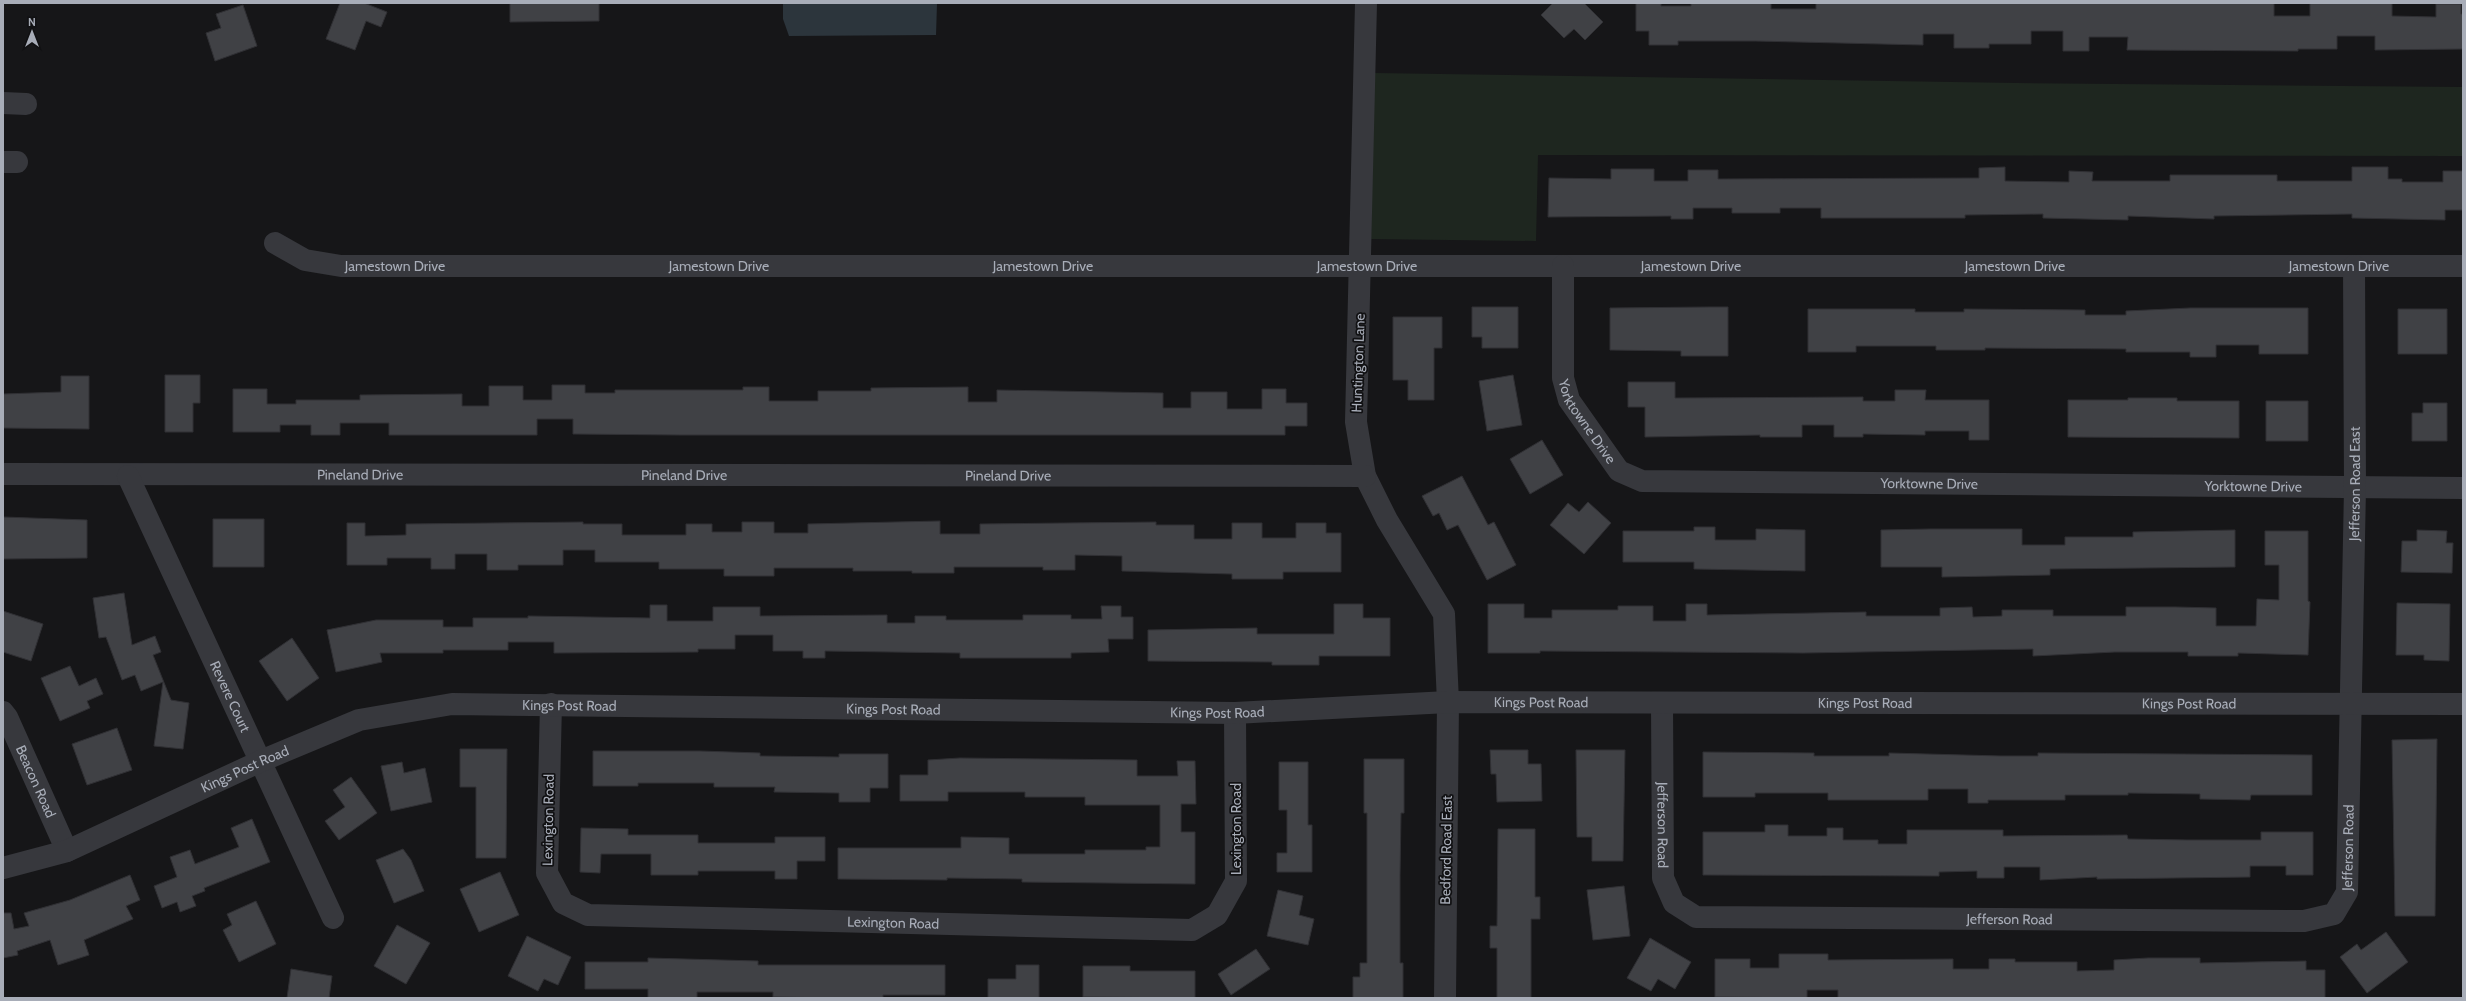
<svg xmlns="http://www.w3.org/2000/svg" width="2466" height="1001" font-family="Cabin,sans-serif">
<style>
.green{fill:#1e261f}
.water{fill:#2c353c}
.building{fill:#404145;stroke:#303034}
.lines{fill:none;stroke-linecap:round;stroke-linejoin:round}
.minor{stroke:#37383d;stroke-width:22}
.labels{text-anchor:middle;dominant-baseline:central;stroke-width:3.5;stroke-linejoin:round;paint-order:stroke}
.street-label{font-size:14px;fill:#a8adb8;stroke:#111113}
</style>
<rect width="100%" height="100%" fill="#161618"/>
<path class="green" d="M1374,73L2017,83L2463,87V156L1538,155L1536,241L1371,239Z"/>
<path class="water" d="M783,3H937L936,35L789,36L783,19Z"/>
<path class="building" d="M340,3H364L387,12L381,27L366,21L355,50L326,39Z
M510,3H599V21L510,22Z
M1553,3H1584L1603,22L1585,40L1574,29L1564,38L1541,15Z
M1636,3H1661V6H1691V3H1771V9H1816V3H2274V16H2310V3H2392V16L2436,17V4H2461V14H2463V49L2375,50V36H2337V49H2298V51L2127,50L2128,37H2089V51H2063V31H2031V44H1989V48H1954V34H1923V45L1755,41H1678V45H1649V31H1636Z
M243,5L257,46L215,61L206,33L221,28L216,14Z
M2005,167V181L2069,182V171L2093,172L2092,181H2170V175H2277V181H2352V167H2388V179H2402V182H2443V171H2463V210H2445V220L2352,218V214L2214,216V219L2128,216V220L2043,218V214L1965,215V218H1821V208H1780V213H1732V208H1693V219H1671V216L1548,217L1549,178L1611,179V169H1654V181H1688V170H1718V179L1979,178V168Z
M1472,307H1518V348H1482V337H1472Z
M1708,307H1728V356H1681V351L1610,350V308Z
M2190,308H2308V354H2259V345H2216V357H2190V352H2126V349L1985,348V350H1936V346H1856V352H1808V309H1915V312H1964V309L2085,310V315H2126V311Z
M2398,309H2447V354H2398Z
M1393,317H1442V348H1434V400H1408V380H1393Z
M165,375H200V403H193V432H165Z
M1513,375L1522,425L1487,431L1479,381Z
M61,376H89V429L3,428V394L61,392Z
M1628,382H1675V398L1863,397V401H1895V390H1926L1925,400H1989V440H1969V431H1925V435L1863,434V437H1834V425H1802V437H1760V435L1645,437V407H1628Z
M552,385H585V393H615V390H743V387H769V401H818V391H871V388L968,387V402H997V390L1163,393V408H1191V392H1227V409H1262V389H1286V403H1307V426H1285V435H679L573,434V419H537V435H389V423H340V435H311V425H280V432H233V389H267V404H296V400H360V395L462,394V406H489V386H523V400H552Z
M2128,398H2177V401H2239V438L2068,437V400H2128Z
M2266,401H2308V441H2266Z
M2423,403H2447V441H2412V413H2423Z
M1542,440L1563,475L1530,494L1510,459Z
M1462,476L1488,525L1494,522L1516,565L1487,580L1458,525L1447,530L1439,513L1433,516L1422,496Z
M1588,502L1611,523L1584,554L1550,525L1568,503L1579,512Z
M3,517L87,520V558L3,559Z
M213,519H264V567H213Z
M940,521V534H980V524L1156,522V525H1194V539H1232V523H1262V538H1296V523H1326V533H1341V572H1283V579H1232V574L1122,571V556L1075,555V570H1043V567H954V573H912V571H853V568H774V576H724V569H659V562H595V550H563V565H518V570H487V554H455V569H431V558H387V565H347V523H365V536L406,535V524L583,522V524H622V535H686V524H712V532H742V522H774V533H808V524Z
M1694,527H1715V540H1756V529L1805,530V571L1694,569V562H1623V531H1694Z
M1930,529H2022V545H2065V537H2133V532L2235,530V567L2050,569V575L1942,577V567H1881V530Z
M2417,530L2447,531L2446,543H2453L2452,573L2401,572L2402,541H2417Z
M2265,531H2308V601L2310,602L2308,655L2238,653V656H2188V652H2115L2033,656V649L1803,653L1540,651V653H1488V604H1524V618H1552V610H1618V606H1653V621H1686V604H1707V615L1866,612V616H1940V608L1972,607L1973,617L2002,616V610H2053V616H2126V607H2176L2216,608V626H2256L2257,599L2279,600V565H2265Z
M124,593L132,645L155,636L161,652L153,655L171,700L189,703L183,749L154,746L163,682L141,691L135,675L122,680L106,637L99,638L93,598Z
M2397,603L2450,604L2449,661L2424,660V655H2396Z
M1334,604H1363V618H1390V656H1319V665H1272V662L1148,661V630L1257,628V634H1334Z
M650,605H667V621H713V607H760V616L887,615V623H915V616H946V620H1023V615H1071V619H1102L1101,606H1121V617H1133V639H1108L1109,652L1071,653V658H960V653L825,651V658H803V651H773V635H735V649H698V652L554,653V642H508V650H443V653H380L382,662L336,672L327,630L376,620H443V627H473V618H528V616L650,618Z
M3,611L43,624L31,661L3,652Z
M292,638L319,678L287,701L259,661Z
M70,666L79,686L96,678L103,694L87,701L90,708L60,721L41,678Z
M117,728L132,770L87,785L72,744Z
M2437,739L2435,916H2395L2392,740Z
M460,749H507L506,858H476V787H460Z
M1490,750H1528V764H1541L1542,801L1497,802L1496,774H1491Z
M1576,750H1625L1623,861H1592V837H1577Z
M593,751H700L760,753V756L839,757V754H888V788H870V802H839V793L774,792L775,787H714V783H638V786H593Z
M1703,752L1814,753V756H1889V753L2001,756H2038V753L2312,755V795H2251L2250,800L2200,799V794L2128,793V795H2065V800H1988V803H1968V789H1928V800H1828V793H1755V797H1703Z
M960,758L1137,760V776H1178L1177,761H1195L1196,804H1181V832H1195V884L1022,882V879L947,878V880L838,879V848H961V837L1009,838V854H1085V850H1146V847H1160V805H1085V797H1025V792H948V801H900V775H928V760Z
M1364,759H1404V813H1401L1400,876V963H1403V998H1353V977H1360V963H1367V813H1364Z
M402,762L404,773L425,768L432,802L391,811L381,766Z
M1279,762H1308V825H1312V872H1277V853H1287V810H1279Z
M351,777L377,813L339,840L325,821L345,807L333,790Z
M252,819L270,862L204,888L205,891L192,896L196,906L180,912L177,902L162,908L154,886L177,877L170,857L190,850L195,864L239,847L231,828Z
M1765,825H1788V836H1827V828H1843V840H1878V844H1907V830H2003V836L2127,835L2128,839L2188,840H2261V832H2313V875H2286V866H2250V877L2097,879V877L2040,880V867H2004V878H1977V871L1939,872V876L1703,875V832H1765Z
M581,828L628,829V835H698V843H775V837H825V861H797V879H775V871H698V875H651V854H601L600,873L580,872Z
M1498,829H1535V897H1540V919H1531V998H1497V948H1490V926H1497Z
M403,849L411,860L424,891L394,903L376,860Z
M500,872L519,915L479,932L460,889Z
M130,875L140,900L126,906L133,919L84,940L89,955L58,965L50,940L17,951L18,955L3,958V913H11L14,929L29,926L24,913L70,900Z
M1624,886L1630,936L1593,940L1587,890Z
M1278,890L1303,896L1299,915L1314,919L1308,945L1267,936Z
M256,901L276,944L239,962L223,930L232,925L227,914Z
M397,925L430,943L406,984L374,966Z
M2386,932L2408,962L2367,993L2340,957L2357,944L2361,950Z
M527,936L571,957L558,985L544,979L538,991L508,976Z
M1650,938L1691,962L1675,989L1658,979L1651,991L1627,978Z
M1256,949L1270,969L1231,995L1218,974Z
M1779,954H1828V960L1953,959V969H1989V959H2015V962H2077V971L2114,970V960L2148,958H2200V963L2306,961V970H2325V998H1838V990H1807V998L1715,997V959H1750V968H1779Z
M648,958L758,961V965H945V995H883V998H835L773,997V992H697V998H648V989H585V962H648Z
M1016,965H1039V998H988V979H1016Z
M1083,966H1130V971H1195V998L1083,997Z
M291,969L332,976L329,998H287Z"/>
<g class="lines">
<g class="minor">
<path d="M1366,3L1356,422L1365,476L1387,520L1444,614L1448,702L1445,998"/>
<path d="M3,103L26,104"/>
<path d="M3,162H17"/>
<path id="s1" d="M275,243L305,260L341,266H2463"/>
<path id="s2" d="M1563,266V378L1569,400L1619,471L1642,481L2463,488"/>
<path id="s3" d="M3,474L1365,476"/>
<path id="s4" d="M128,476L333,918"/>
<path id="s5" d="M551,704L547,873L563,903L588,915L1192,930L1217,915L1236,881L1235,713"/>
<path id="s6" d="M1662,704L1663,878L1674,903L1696,917L2304,921L2334,914L2347,892L2355,488L2354,266"/>
<path id="s7" d="M3,712L7,717L67,851"/>
<path id="s8" d="M3,868L67,851L261,761L359,720L452,704L1235,713L1448,702L2463,704"/>
</g>
</g>
<g class="labels">
<g class="street-label">
<text stroke="none"><textPath href="#s1" startOffset="125">Jamestown Drive</textPath></text>
<text stroke="none"><textPath href="#s1" startOffset="449">Jamestown Drive</textPath></text>
<text stroke="none"><textPath href="#s1" startOffset="773">Jamestown Drive</textPath></text>
<text stroke="none"><textPath href="#s1" startOffset="1097">Jamestown Drive</textPath></text>
<text stroke="none"><textPath href="#s1" startOffset="1421">Jamestown Drive</textPath></text>
<text stroke="none"><textPath href="#s1" startOffset="1745">Jamestown Drive</textPath></text>
<text stroke="none"><textPath href="#s1" startOffset="2069">Jamestown Drive</textPath></text>
<text transform="translate(1358 363) rotate(-88)">Huntington Lane</text>
<text stroke="none"><textPath href="#s2" startOffset="162">Yorktowne Drive</textPath></text>
<text stroke="none"><textPath href="#s3" startOffset="357">Pineland Drive</textPath></text>
<text stroke="none"><textPath href="#s3" startOffset="681">Pineland Drive</textPath></text>
<text stroke="none"><textPath href="#s3" startOffset="1005">Pineland Drive</textPath></text>
<text stroke="none"><textPath href="#s2" startOffset="534">Yorktowne Drive</textPath></text>
<text stroke="none"><textPath href="#s6" startOffset="1300">Jefferson Road East</textPath></text>
<text stroke="none"><textPath href="#s2" startOffset="858">Yorktowne Drive</textPath></text>
<text stroke="none"><textPath href="#s4" startOffset="243">Revere Court</textPath></text>
<text stroke="none"><textPath href="#s8" startOffset="1570">Kings Post Road</textPath></text>
<text stroke="none"><textPath href="#s8" startOffset="1894">Kings Post Road</textPath></text>
<text stroke="none"><textPath href="#s8" startOffset="2218">Kings Post Road</textPath></text>
<text stroke="none"><textPath href="#s8" startOffset="598">Kings Post Road</textPath></text>
<text stroke="none"><textPath href="#s8" startOffset="922">Kings Post Road</textPath></text>
<text stroke="none"><textPath href="#s8" startOffset="1246">Kings Post Road</textPath></text>
<text stroke="none"><textPath href="#s8" startOffset="262">Kings Post Road</textPath></text>
<text stroke="none"><textPath href="#s7" startOffset="77">Beacon Road</textPath></text>
<text transform="translate(548 820) rotate(-89)">Lexington Road</text>
<text stroke="none"><textPath href="#s6" startOffset="121">Jefferson Road</textPath></text>
<text transform="translate(1236 829) rotate(-90)">Lexington Road</text>
<text stroke="none"><textPath href="#s6" startOffset="936">Jefferson Road</textPath></text>
<text transform="translate(1446 850) rotate(-89)">Bedford Road East</text>
<text stroke="none"><textPath href="#s6" startOffset="541">Jefferson Road</textPath></text>
<text stroke="none"><textPath href="#s5" startOffset="536">Lexington Road</textPath></text>
</g>
</g>
<rect width="2466" height="1001" fill="none" stroke="#a8adb8" stroke-width="8"/>
<g transform="translate(32 32)" stroke="#111113" stroke-width="3" paint-order="stroke">
<path d="M0-3L7 15L0 10L-7 15Z" fill="#a8adb8"/>
<text y="-6" font-size="11" font-weight="bold" text-anchor="middle" fill="#a8adb8">N</text>
</g>
</svg>
